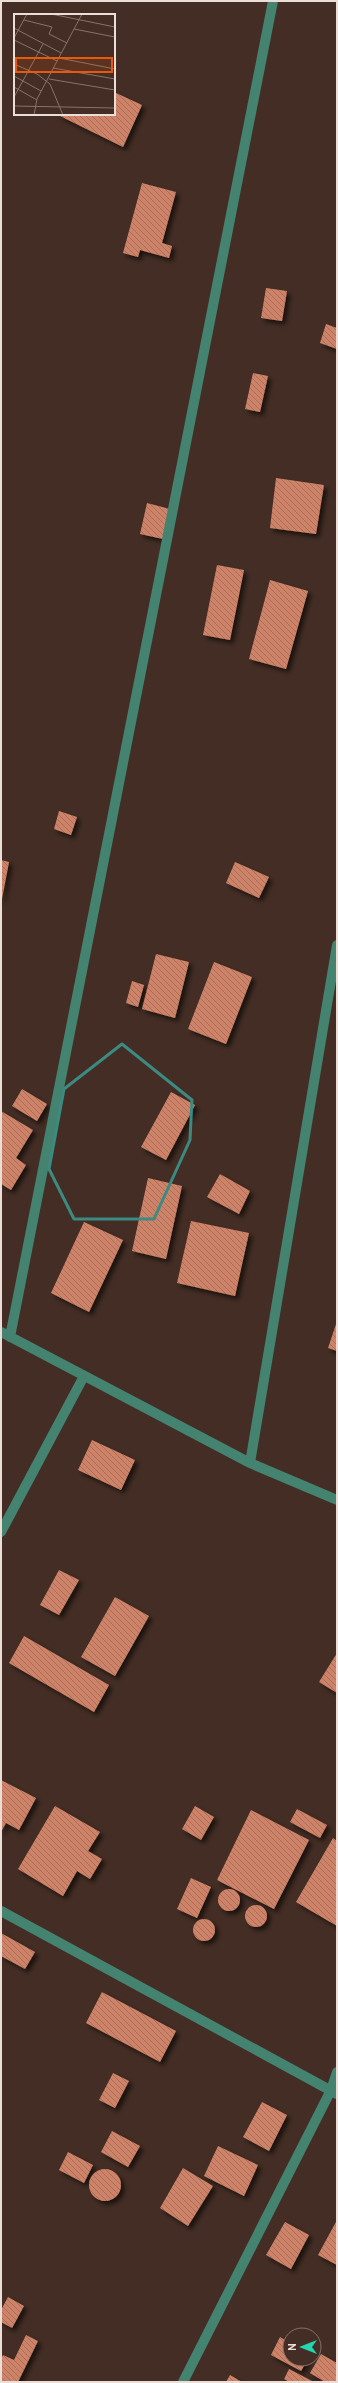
<svg xmlns="http://www.w3.org/2000/svg" width="338" height="2383" font-family="Overpass,sans-serif">
<style>
.building{fill:url(#building-back-hatch);filter:url(#shadow)}
.lines{fill:none;stroke-linecap:round;stroke-linejoin:round}
.minor{stroke:#438370;stroke-width:10}
.marked{fill:none;stroke:#3b8b83;stroke-width:3;stroke-linejoin:round}
.inset-road{fill:none;stroke:#87736c;stroke-width:1}
.view{fill:#e8590c;fill-opacity:0.15;stroke:#e8590c;stroke-width:2}
.inset-edge{fill:none;stroke:#ecddd7;stroke-width:2}
</style>
<defs>
<pattern id="building-back-hatch" width="6" height="6" patternUnits="userSpaceOnUse"><rect width="6" height="6" fill="#ce8367"/><path d="M-1 5l2 2M0 0l6 6M5-1l2 2" fill="none" stroke="#a6705b"/></pattern>
<filter id="shadow"><feDropShadow dx="3.5" dy="3.5" stdDeviation="2" flood-color="#0009"/></filter>
</defs>
<rect width="100%" height="100%" fill="#432d24"/>
<path class="building" d="M114,92L142,105L123,147L56,114H114Z
M142,183L176,192L162,243L172,246L169,258L140,250L138,257L123,253Z
M266,288L287,291L282,321L261,318Z
M326,324L337,328V349L320,343Z
M253,373L268,376L260,412L245,409Z
M276,478L324,485L316,534L270,528Z
M147,503L170,509L163,539L140,534Z
M217,565L244,570L230,640L203,635Z
M270,580L308,591L286,669L249,659Z
M59,811L77,817L71,835L54,829Z
M1,860L9,862L2,899H1Z
M235,862L269,877L259,898L226,883Z
M156,954L189,962L175,1018L142,1009Z
M214,962L252,977L226,1044L188,1029Z
M132,981L144,985L138,1007L126,1003Z
M22,1089L47,1104L37,1121L12,1106Z
M171,1092L195,1105L166,1160L141,1147Z
M1,1111L33,1130L16,1158L26,1165L11,1190L1,1184Z
M220,1174L250,1191L239,1214L207,1197Z
M148,1178L182,1186L166,1259L132,1251Z
M191,1221L249,1233L235,1296L177,1283Z
M84,1222L123,1240L89,1312L51,1293Z
M337,1321V1351L328,1348Z
M92,1440L135,1460L121,1490L78,1470Z
M59,1570L79,1580L59,1615L40,1605Z
M115,1597L149,1616L115,1676L81,1657Z
M24,1636L109,1685L94,1712L9,1663Z
M337,1653V1693L319,1682Z
M1,1780L36,1798L19,1830L6,1823L1,1832Z
M55,1806L100,1832L88,1851L102,1859L90,1879L77,1871L63,1896L18,1869Z
M195,1806L214,1817L201,1840L182,1829Z
M297,1809L327,1825L320,1838L290,1822Z
M251,1810L309,1840L274,1909L217,1880Z
M333,1838L337,1841V1926L296,1902Z
M191,1878L211,1887L197,1918L177,1909Z
M218 1900a11 11 0 1 1 22 0a11 11 0 1 1-22 0Z
M245 1916a11 11 0 1 1 22 0a11 11 0 1 1-22 0Z
M193 1930a11 11 0 1 1 22 0a11 11 0 1 1-22 0Z
M1,1933L35,1952L25,1969L1,1956Z
M102,1992L176,2031L160,2062L86,2023Z
M113,2073L129,2081L115,2108L99,2100Z
M262,2102L287,2115L269,2151L243,2137Z
M112,2131L140,2146L128,2167L101,2152Z
M218,2146L258,2165L244,2196L204,2176Z
M68,2152L93,2165L84,2183L59,2170Z
M183,2168L213,2186L188,2226L160,2208Z
M89 2185a16 16 0 1 1 32 0a16 16 0 1 1-32 0Z
M337,2220V2265L318,2255Z
M285,2222L309,2235L291,2269L266,2255Z
M8,2297L24,2306L12,2328L1,2322V2310Z
M26,2335L38,2341L18,2382H1V2359L3,2355L14,2360Z
M280,2337L290,2343V2359H308L301,2371L271,2355Z
M321,2354L337,2363V2382H325L310,2373Z
M289,2369L314,2382H289L284,2379Z
M230,2375L242,2382H226Z"/>
<g class="lines">
<path class="minor" d="M1,1332L250,1463L337,1500
M10,1337L273,1
M250,1463L337,945
M1,1532L84,1376
M1,1911L337,2094
M183,2382L331,2090L337,2072"/>
</g>
<path class="marked" d="M122,1044L192,1100L190,1140L154,1219H74L49,1169L64,1089Z"/>
<g transform="translate(14 14)">
<rect width="101" height="101" fill="#432d24"/>
<path class="inset-road" d="M37,0L101,13M10,6L38,13L35,20L53,29M0,14L47,39M60,15L101,23M0,24L13,0M0,26L43,47M45,44L101,55M0,50L23,60L36,70L49,101M39,54L101,65M0,62L27,77M35,65L101,76M0,73L23,86M0,83L29,30M0,92L101,94M20,101L23,85L68,0"/>
<path class="view" d="M2,44H98V58H2Z"/>
<rect width="101" height="101" class="inset-edge"/>
</g>
<rect width="338" height="2383" fill="none" stroke="#ecddd7" stroke-width="4"/>
<g transform="translate(302 2347) rotate(270)"><circle r="19" fill="#432d24" stroke="#87736c"/>
<path d="M0-3L7 15L0 10L-7 15Z" fill="#25d5ae"/>
<text y="-6" font-size="11" font-weight="bold" text-anchor="middle" fill="#ecddd7">N</text>
</g>
</svg>
